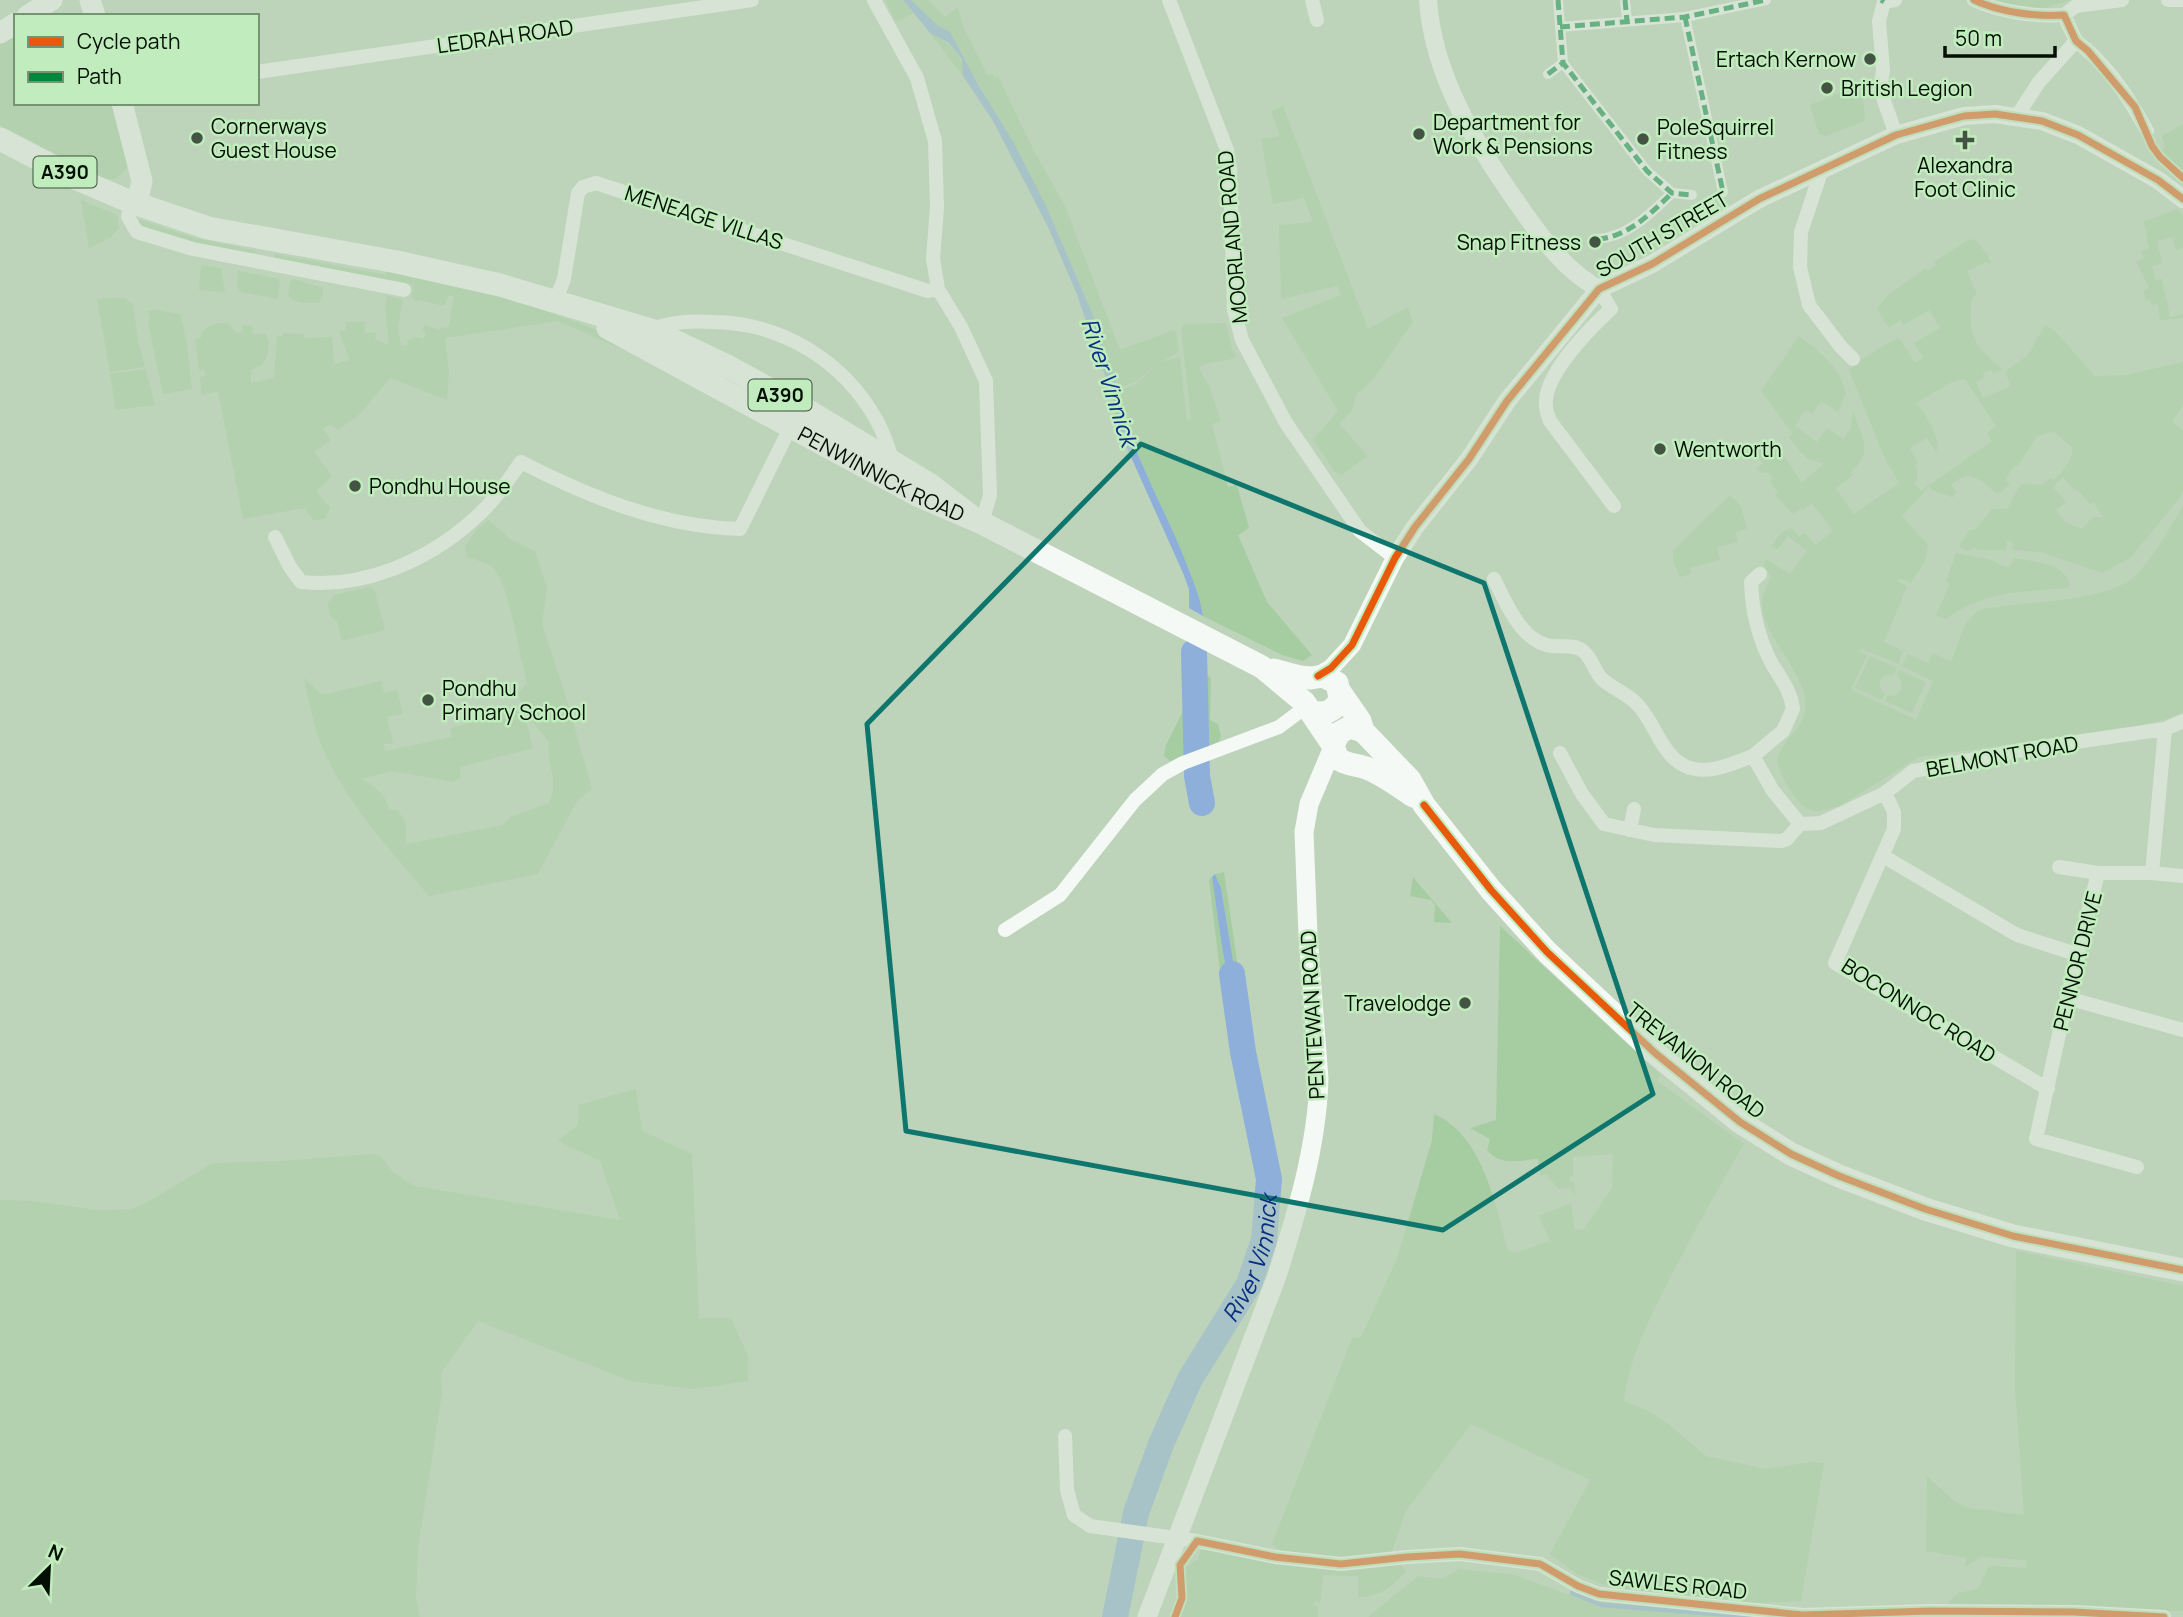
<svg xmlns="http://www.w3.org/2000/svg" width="2183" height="1617" font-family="Manrope,sans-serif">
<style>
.green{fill:#a6cca2;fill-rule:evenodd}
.water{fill:#8dafda}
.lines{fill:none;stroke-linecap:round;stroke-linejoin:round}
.stream{stroke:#8dafda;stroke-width:4.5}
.river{stroke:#8dafda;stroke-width:26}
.pedestrian{stroke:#f5f9f5;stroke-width:10}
.minor{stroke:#f5f9f5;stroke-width:14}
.tertiary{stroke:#f5f9f5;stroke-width:18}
.secondary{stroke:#f5f9f5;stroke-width:19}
.primary{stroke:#f5f9f5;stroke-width:21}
.trunk{stroke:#f5f9f5;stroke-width:23}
.quiet{stroke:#00873e;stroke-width:5;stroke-dasharray:10 5;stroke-linecap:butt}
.cycleway-casing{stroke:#c1ecbd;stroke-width:11}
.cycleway{stroke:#e8590c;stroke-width:7}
.marked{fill:none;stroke:#0f766e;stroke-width:5;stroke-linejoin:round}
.poi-dot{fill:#445442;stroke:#c1ecbd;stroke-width:2.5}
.labels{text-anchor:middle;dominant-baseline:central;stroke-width:5;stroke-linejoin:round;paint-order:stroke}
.shield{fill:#c1ecbd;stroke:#3c513a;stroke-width:2}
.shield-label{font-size:19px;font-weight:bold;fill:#030f02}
.street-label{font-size:21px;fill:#030f02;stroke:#c1ecbd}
.poi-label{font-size:21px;fill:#030f02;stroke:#c1ecbd;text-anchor:start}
.water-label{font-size:23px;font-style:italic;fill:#072e80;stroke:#c1ecbd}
</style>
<rect width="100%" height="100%" fill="#bdd4ba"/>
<path class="green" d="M885,0H903L914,13L896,22Z
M911,0H928L945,17L958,7L964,29L988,76L993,74L995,78L998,76L1033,149L1065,206L1120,350L1174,330L1176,332L1179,352L1159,363L1180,357L1187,421L1191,418L1181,329L1184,324L1226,323L1232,349L1237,356C1225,364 1210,359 1199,368L1210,388L1221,421L1212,424L1228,487L1237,485L1249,528L1238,535L1267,602L1312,655L1303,661L1282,655L1203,616C1200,598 1193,582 1187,565C1165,508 1129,450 1119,391L1137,383L1158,364L1137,381L1118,388L1092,313L1046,206L950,32L937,25Z
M1994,0H2070L2042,9L2004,5Z
M930,33C949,43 964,52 963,76Z
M16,34V103H114L132,155L127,167L116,179H105L0,125V44Z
M1857,86L1863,99L1865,121L1826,136L1819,134L1810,105Z
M1283,106L1368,329L1408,307L1413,322L1373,379L1356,395L1352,411L1339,423L1367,456L1342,475L1335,472L1313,440L1338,411L1282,318L1341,295L1337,286L1281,299L1279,225L1313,222L1304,198L1273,204L1261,139L1280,136L1271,111Z
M2183,124V177L2158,152L2165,147L2162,136Z
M81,200L117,215L119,228L110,238L89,248Z
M2177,209L2183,216V248L2176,250L2172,237L2157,241L2162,263L2152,266L2155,280L2162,279L2170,317L2183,314V318L2160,320L2158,304L2151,305L2150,299L2146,300L2143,291L2149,288L2136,262L2144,258L2141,251L2149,248L2144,222Z
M137,219L194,238L258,251L249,254L191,243L142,228L136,222Z
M1974,239L1987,254L1991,264L1986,262L1967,271L1977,294L1972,298C1968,336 1973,346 2003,369L1993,374L1991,370L1983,373L1984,378L1976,382L1983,398L2011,386L2005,372L2008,374L2007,370L2027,356L2045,325L2055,331L2095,376L2126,375L2183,362V405L2172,422L2183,431V491L2178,500L2130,558L2102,573L2041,552L2013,550L2012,541H2007L2006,550H1978L1974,548L1967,551L1959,546L1970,530H1975L1992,509H2007L2021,484L2042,485L2051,478L2054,480C2062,472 2074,459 2072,447L2054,432L2037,436L2018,466H2014L2006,480L2010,483L2002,492L1996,493C1980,480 1970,467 1951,485L1957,492L1952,498L1949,495L1938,493L1929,487L1902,516L1928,545L1925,561L1911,583L1899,578L1897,581L1907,586L1884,642L1903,651L1898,664L1861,648L1859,652L1867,655L1851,690L1916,720L1933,681L1902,666L1908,654L1928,663L1933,653L1951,662C1958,646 1961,626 1974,614C1981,607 1990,608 1999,607C2035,601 2101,601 2130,580C2148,567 2171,526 2183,506V712L2167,719L2132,727L1919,757L1838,807C1830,806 1823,812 1815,811C1797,809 1782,778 1777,762C1781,737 1808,730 1805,700C1802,666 1755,629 1763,596C1765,590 1769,583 1771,576L1763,564L1766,559L1790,574L1807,551L1788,536L1778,549L1771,546L1781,533L1791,527L1799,537L1805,533L1815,545L1831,533L1832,529L1812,503L1803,510L1801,508L1793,514L1775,495L1778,492L1770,482L1773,478L1768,473H1762L1757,469L1763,463L1752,449L1761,442L1771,456L1779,449L1802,483L1824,463C1804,460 1801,453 1789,437L1793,434L1761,391L1799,336C1819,351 1840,367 1846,393L1838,412L1821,401L1812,414L1805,410L1795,426L1817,442L1827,428L1843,439L1851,428L1853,411C1860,436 1876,449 1851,472L1853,475L1836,488L1854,514L1899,483L1885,459L1849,370C1857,361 1886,344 1898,338L1902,342L1915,363L1923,358L1914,343L1940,328L1929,310L1903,325L1900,320L1889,328L1877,309L1887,296L1926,268L1929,271L1936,265L1934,262L1966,241ZM1965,379L1996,426L1987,433L1992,441L1921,491L1914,483L1917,480V468L1914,465L1918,463L1910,448L1927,438L1936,452C1942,438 1926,414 1916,403L1952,382ZM2063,477L2075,490H2078L2090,504L2093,502L2103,517H2093L2081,529L2065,522L2056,510L2066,502L2053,487Z
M275,254L386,275L387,271L516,300L592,328L704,385L558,321L445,338L449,372L447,400L390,378L360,414L338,430L330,424L323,429L331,440L314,452L332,476L316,491L330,508L325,519L313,520L305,508L243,519L218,391L201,395L200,377L205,376L204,370H199L195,339L201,338V333C209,324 216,323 228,323L236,333L242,332L243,325L252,326L253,334H266C271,344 269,355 262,365L251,370V383L274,378L277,336H283V333L304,334V338L332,337L334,364L350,360L340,334V331H346V322H365V333H376L375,339L386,344L389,343L385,310L387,296L403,299L398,327L401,346L408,345L407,339L411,340L413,337L424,339L426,332L422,331L424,325L440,330L441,327L448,328L452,316L450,315L454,296L449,295L444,306L419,300L416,302L412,298L413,284L275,259Z
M201,265L221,268L225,292L199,290Z
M238,271L280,279L278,299L240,292L237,284Z
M293,279C304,281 312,286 323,287V295L319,303C308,303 295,304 288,296L290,281Z
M110,298H125L133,304L138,341L145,367L110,372L97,299Z
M157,310L180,314L187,344L192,389L163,394L148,321L150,320L148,311Z
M146,369L155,405L116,410L110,374Z
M1730,495L1741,506L1747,529L1736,532L1738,542L1717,547L1720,560L1690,568L1691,574L1680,577L1673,561V551Z
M489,520L511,540L535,551L547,588L542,624L566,697L592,789L577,801L538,874L429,896C388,847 340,797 318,736C312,717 308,697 304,678L322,695L381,681L384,693L397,690L403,714L387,717L393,744H384L385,751L452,737L450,728L523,709L533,748L461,767L460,778L453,782L392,771L361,779C374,786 386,793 389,810H398L406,824V844L503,825L510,817L549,803C560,778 546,769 549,742L528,716L518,694L527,683C520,657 510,591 496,571C490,563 476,560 467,557L465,546L477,529Z
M1956,553L1992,560L2002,566L2010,567L2014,558C2034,562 2065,562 2070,585L2067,588C2019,592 1987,591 1945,619L1936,615L1950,584L1946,581Z
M371,587L375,592L385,630L342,641L337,621L330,616L328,604L334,595Z
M1870,656L1897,668L1894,674L1884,676C1878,682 1878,689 1885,694L1882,700L1855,688Z
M1899,670L1926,682L1912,713L1885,701L1887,696L1896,695L1901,690L1902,682L1897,675Z
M1193,672L1191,755L1170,761L1164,756L1166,745L1183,711L1187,673Z
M1197,672H1205L1211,679L1210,720L1218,724L1221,736L1219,741L1200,753Z
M1224,872L1244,1008L1241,1009L1221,888L1215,874Z
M1212,877L1222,947L1234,1010L1225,1013L1209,880Z
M1413,877L1452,923L1434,922L1435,905L1431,900L1410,896Z
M1500,926L1660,1074L1657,1081L1744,1144C1717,1191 1690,1238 1666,1286C1647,1324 1629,1359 1624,1401L1650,1412L1667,1423L1706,1456L1765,1469L1811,1462L1824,1463L1801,1601L1728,1604L1605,1585L1577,1574L1550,1554L1590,1480L1471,1424L1406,1511L1391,1553L1340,1561L1282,1552L1272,1544L1352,1338L1361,1337L1397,1259L1432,1140L1434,1114C1482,1134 1496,1205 1508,1251L1518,1252L1550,1241L1539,1216L1571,1203L1575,1230L1584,1229L1612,1188L1613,1154L1573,1157V1176H1569L1570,1181H1574L1575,1197L1571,1188L1558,1189L1547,1175H1540L1538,1159C1519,1160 1500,1167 1487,1150L1490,1139L1470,1128L1496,1120Z
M636,1089L642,1131L692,1154L699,1318H731L748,1356V1381L694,1389L630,1381L478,1321L441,1373L442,1393L418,1549L416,1597L420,1617H0V1200L33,1201L96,1210L131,1209L146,1203L213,1163L282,1161L372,1154L379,1155L393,1172L414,1186L620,1220L600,1161L558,1141L578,1125L579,1105Z
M2016,1251L2183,1286V1611L1946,1605L1958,1593L1978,1589L1989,1566L2027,1568L2026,1560L1981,1557L1965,1567L1966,1558L1926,1551L1927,1476L1954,1501L1968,1508L2024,1515L2015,1388Z
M1201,1549L1399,1563L1406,1571C1393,1587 1379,1597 1358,1597V1576L1323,1575L1320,1603L1315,1601L1313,1605L1318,1607V1617H1176L1186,1592L1185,1568L1198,1559Z
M1459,1569L1515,1575L1569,1595L1576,1589L1791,1617H1368L1418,1576L1442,1579Z"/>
<path class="water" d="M903,0H911L937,25L950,32L979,86L1014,143L1046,206L1092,313L1118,388L1110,390L1076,292L1047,225L993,121L963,76L962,59L949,43L930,33Z
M1119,391C1128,447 1164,506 1185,560C1192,578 1200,596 1203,616L1189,608V589L1183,573L1118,428L1112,392Z
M1193,672H1197L1200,753L1191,755Z
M1201,768L1205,802L1197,804L1191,775L1192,771Z
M1215,874L1221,888L1241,1009L1234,1010L1222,947L1212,877Z"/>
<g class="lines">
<path class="stream" d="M1194,652L1195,640
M1572,1593L1602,1605L1754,1617"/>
<g class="river">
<path d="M1194,652L1197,776L1202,803"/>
<path id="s1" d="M1115,1617L1136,1513L1161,1444L1190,1379L1249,1284L1264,1240L1269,1179L1243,1052L1232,974"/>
</g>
<path class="pedestrian" d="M1558,0L1563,63L1647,171L1672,193L1692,195
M1625,0L1627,21
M1685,17L1723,192
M1560,27L1685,17L1766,0
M1548,74L1563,63
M1598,239C1628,237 1651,213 1672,193"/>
<path class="minor" d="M874,0L917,78L935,141L937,207L933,259L938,289L961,327L986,381L990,495L982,523
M1169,0L1227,150L1230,169L1234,310L1242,340L1286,423L1360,531L1395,558
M1312,0L1317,20
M1895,0L1884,2L1879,21L1883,70L1880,89L1896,135
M1974,0C2000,12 2035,17 2064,15
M2168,0H2183
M2064,15L2076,6L2122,0
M2064,15L2076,41
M2076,41C2106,63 2130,99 2147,131
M257,72L752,0
M2017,116L2039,82L2076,41
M1822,169L1801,232L1800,267L1809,305L1841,347L1853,359
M131,202L128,217L137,232L193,249L404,290
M1599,289L1611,309C1590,328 1549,370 1546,399C1545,407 1547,414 1550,421L1614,506
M555,302L564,279L578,193L583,187L596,183L928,291L938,289
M651,330C670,321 693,321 714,322C782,323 844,361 877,421C884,433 888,448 893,461
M275,537L290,567L301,582C363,589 427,561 473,520C492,504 507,482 521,462C589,497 663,527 740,529L791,426
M1494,579C1506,603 1522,643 1552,646C1562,647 1575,644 1583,651C1592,658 1594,670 1601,678C1611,688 1626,693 1636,703C1655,721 1660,754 1685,766C1707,776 1732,764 1753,756L1773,791L1800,824
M1560,753L1582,794L1604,824L1654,835L1781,841L1787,839L1800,824L1821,823L1885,793L1913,771L2028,749L2165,729L2183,721
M1753,756L1783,731L1793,709C1791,691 1781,679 1772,664C1758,638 1752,611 1751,582L1760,574
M1885,793L1894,812V829L1835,963L2048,1089
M1630,830L1634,809
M1883,856L2017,935L2079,955
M2059,867L2098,873
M2152,873L2183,876
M1005,930L1060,895L1135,800L1163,774L1183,763L1279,727L1307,706
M2067,998L2183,1030
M2137,1167L2036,1139L2067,998L2098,873H2152L2165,729
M1065,1436L1067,1490L1074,1515L1090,1526L1197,1541L1275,1557L1341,1564L1407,1557L1460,1554L1540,1564L1578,1586L1599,1594L1803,1615L1930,1611L2074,1612L2164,1617"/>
<path class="tertiary" d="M1428,0C1433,76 1475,143 1518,204C1541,237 1563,269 1599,289
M1318,676L1331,668L1352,645L1395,558L1415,527L1469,459L1507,401L1599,289L1652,264L1759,199L1896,135L1964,116L1995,114L2042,121L2078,135L2158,180L2183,199"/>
<path class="secondary" d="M1147,1617L1277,1276C1297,1212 1317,1146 1319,1079L1308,935L1304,832L1309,804L1333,747"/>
<path class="primary" d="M90,0L95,16
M27,16L52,0
M0,33L16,23
M122,103L142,181L137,204"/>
<g class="trunk">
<path d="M0,139L77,179L131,202L208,228L397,262L500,285L651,330L729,367L802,407L929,484L976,520"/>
<path id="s2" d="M608,328L917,495L982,523L1262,667L1304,702L1333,745"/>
<path d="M1274,670L1300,677L1311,678L1323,676L1337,683L1340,698C1336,711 1324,716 1311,711"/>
<path d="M1340,692L1360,721L1363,731L1410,780L1424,805L1491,890L1547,952L1655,1053L1740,1122L1791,1154L1839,1176L1925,1209L2013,1236L2183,1270"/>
<path d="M1363,731L1350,727L1339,733L1333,745L1337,758C1347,766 1358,764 1369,769C1385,776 1399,786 1413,796"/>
</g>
<path class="quiet" d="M1558,0L1563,63L1647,171L1672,193L1692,195
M1625,0L1627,21
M1881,0L1884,2
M1685,17L1723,192
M1560,27L1685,17L1766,0
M1548,74L1563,63
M1598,239C1628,237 1651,213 1672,193"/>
<defs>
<path id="cycleway" d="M1974,0C2000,12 2035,17 2064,15L2076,41L2088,51L2135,107L2152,146L2160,157L2183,178
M1318,676L1331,668L1352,645L1395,558L1415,527L1469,459L1507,401L1599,289L1652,264L1759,199L1896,135L1964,116L1995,114L2042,121L2078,135L2158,180L2183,199
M1424,805L1491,890L1547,952L1655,1053L1740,1122L1791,1154L1839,1176L1925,1209L2013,1236L2183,1270
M1175,1617L1182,1598L1180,1565L1197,1541L1275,1557L1341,1564L1407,1557L1460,1554L1540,1564L1578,1586L1599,1594L1803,1615L1930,1611L2074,1612L2164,1617"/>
</defs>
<use href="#cycleway" class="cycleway-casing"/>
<use href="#cycleway" class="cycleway"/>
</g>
<path d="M0 0H2183V1617H0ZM1141,444L1484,583L1653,1094L1443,1230L906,1131L867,724Z" fill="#bdd4ba" fill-opacity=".55" fill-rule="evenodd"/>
<path class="marked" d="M1141,444L1484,583L1653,1094L1443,1230L906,1131L867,724Z"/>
<g class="poi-dot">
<circle cx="1870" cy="59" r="7"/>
<circle cx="1827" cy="88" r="7"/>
<circle cx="1419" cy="134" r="7"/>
<circle cx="197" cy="138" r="7"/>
<circle cx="1643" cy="139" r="7"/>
<path d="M1961.5 129.5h7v7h7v7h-7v7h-7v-7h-7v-7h7z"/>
<circle cx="1595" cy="242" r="7"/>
<circle cx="1660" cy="449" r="7"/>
<circle cx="355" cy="486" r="7"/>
<circle cx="428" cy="700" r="7"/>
<circle cx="1465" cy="1003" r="7"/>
</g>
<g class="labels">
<g class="shield">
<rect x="33.5" y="156.5" width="63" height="31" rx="5"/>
<rect x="748.5" y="379.5" width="63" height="31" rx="5"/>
</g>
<g class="shield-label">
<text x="65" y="172">A390</text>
<text x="780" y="395">A390</text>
</g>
<g class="street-label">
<text transform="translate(505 36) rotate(-8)">LEDRAH ROAD</text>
<text transform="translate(704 217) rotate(18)">MENEAGE VILLAS</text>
<text transform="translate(1662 234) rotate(-30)">SOUTH STREET</text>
<text transform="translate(1232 237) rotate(-95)">MOORLAND ROAD</text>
<text stroke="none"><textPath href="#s2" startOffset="310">PENWINNICK ROAD</textPath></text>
<text transform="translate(2002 756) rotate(-10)">BELMONT ROAD</text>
<text transform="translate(2077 961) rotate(-76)">PENNOR DRIVE</text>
<text transform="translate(1919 1010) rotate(32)">BOCONNOC ROAD</text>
<text transform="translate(1312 1015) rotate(-93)">PENTEWAN ROAD</text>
<text transform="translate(1696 1060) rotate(39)">TREVANION ROAD</text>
<text transform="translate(1678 1584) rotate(6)">SAWLES ROAD</text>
</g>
<g class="poi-label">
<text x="1856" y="59" text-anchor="end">Ertach Kernow</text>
<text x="1841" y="88">British Legion</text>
<text x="1433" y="122">Department for<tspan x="1433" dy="24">Work &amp; Pensions</tspan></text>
<text x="211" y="126">Cornerways<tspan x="211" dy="24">Guest House</tspan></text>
<text x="1657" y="127">PoleSquirrel<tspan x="1657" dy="24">Fitness</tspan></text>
<text x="1965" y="165" text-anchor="middle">Alexandra<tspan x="1965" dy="24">Foot Clinic</tspan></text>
<text x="1581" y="242" text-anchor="end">Snap Fitness</text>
<text x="1674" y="449">Wentworth</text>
<text x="369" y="486">Pondhu House</text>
<text x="442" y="688">Pondhu<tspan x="442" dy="24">Primary School</tspan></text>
<text x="1451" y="1003" text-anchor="end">Travelodge</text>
</g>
<g class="water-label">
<text transform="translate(1110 382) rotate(72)">River Vinnick</text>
<text stroke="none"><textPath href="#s1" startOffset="388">River Vinnick</textPath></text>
</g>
</g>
<rect x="14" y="14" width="245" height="91" fill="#c1ecbd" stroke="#759472" stroke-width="2"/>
<rect x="28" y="37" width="35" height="10" fill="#e8590c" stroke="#759472" stroke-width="2"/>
<text x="77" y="49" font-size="21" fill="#030f02">Cycle path</text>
<rect x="28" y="72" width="35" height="10" fill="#00873e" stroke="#759472" stroke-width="2"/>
<text x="77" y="84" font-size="21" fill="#030f02">Path</text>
<g transform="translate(49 1568) rotate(24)" stroke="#c1ecbd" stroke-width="5" paint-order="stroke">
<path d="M0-5L12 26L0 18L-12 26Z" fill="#030f02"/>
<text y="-10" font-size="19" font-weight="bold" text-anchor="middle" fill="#030f02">N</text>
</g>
<path d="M1945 46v10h110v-10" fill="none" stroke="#030f02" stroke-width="3.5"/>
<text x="1955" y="46" font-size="21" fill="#030f02" stroke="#c1ecbd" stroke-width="5" paint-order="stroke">50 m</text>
</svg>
